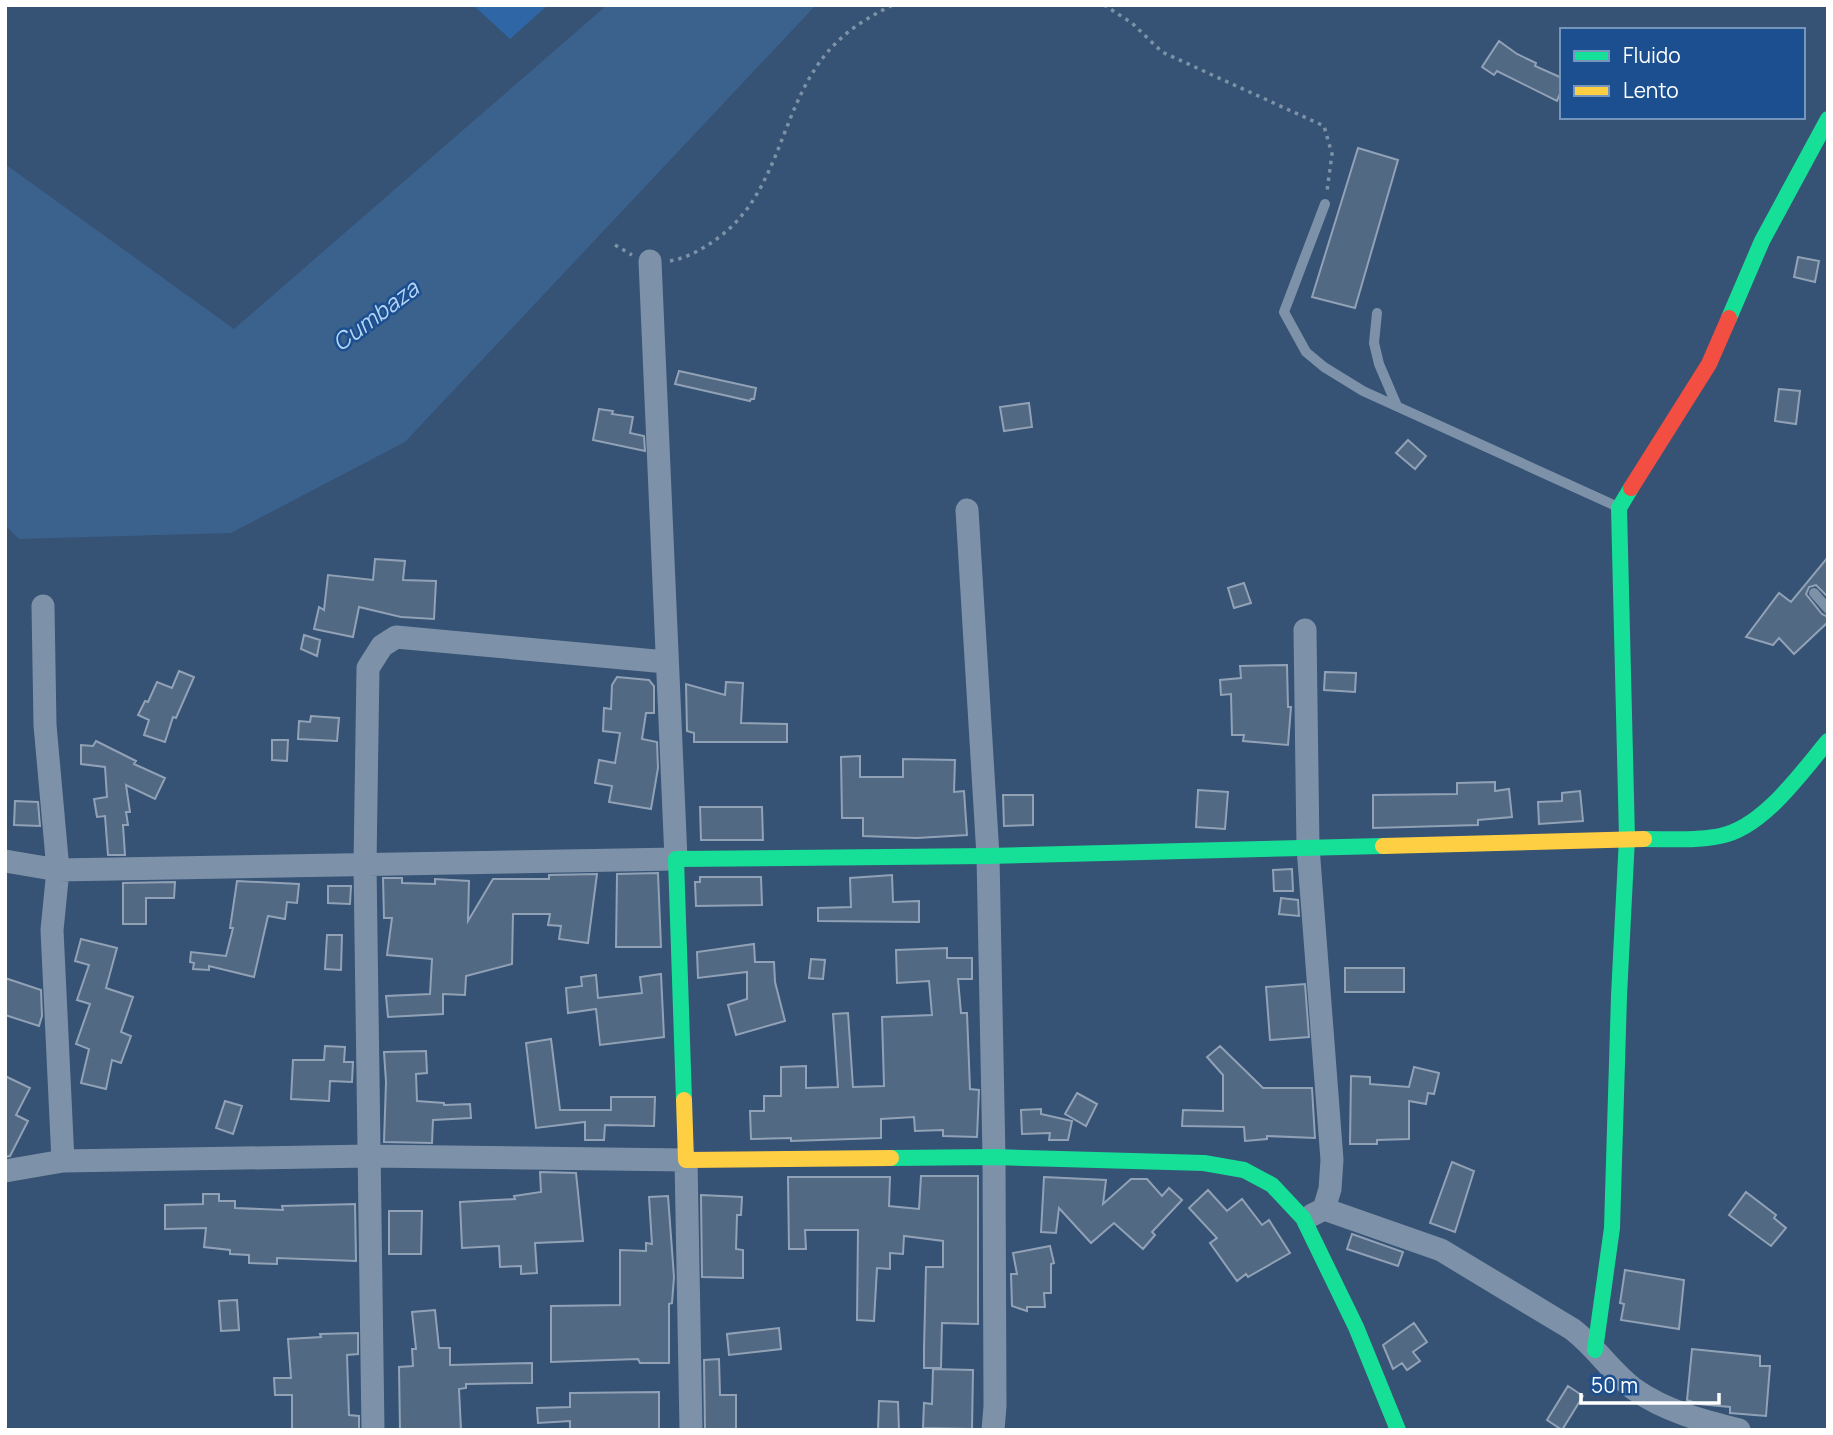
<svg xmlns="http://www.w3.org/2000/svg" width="1833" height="1435" font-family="Manrope,sans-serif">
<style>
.green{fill:#2f66a5}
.water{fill:#3b618d}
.building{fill:#526984;stroke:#92a2b6;stroke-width:2}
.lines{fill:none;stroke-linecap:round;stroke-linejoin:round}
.path{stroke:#7d92a8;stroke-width:3.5;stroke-dasharray:3.5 5;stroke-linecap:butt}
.lane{stroke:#7d92a8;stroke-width:10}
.street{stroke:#7d92a8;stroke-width:23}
.fast{stroke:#16e098;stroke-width:16}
.slow{stroke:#ffcf43;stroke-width:16}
.jam{stroke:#f24e42;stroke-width:16}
.labels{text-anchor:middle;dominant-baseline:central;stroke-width:5;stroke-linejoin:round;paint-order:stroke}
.water-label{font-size:23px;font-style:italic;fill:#b5d3f5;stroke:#1b4f8f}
</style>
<rect width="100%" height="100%" fill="#365274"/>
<path class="green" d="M473,5H548L510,39Z"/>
<path class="water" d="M607,5H816L405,442L231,533L19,539L5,525V164L234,329Z"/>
<path class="building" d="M1499,41L1517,54L1536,63L1535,66L1562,78V89L1557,101L1497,71L1494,75L1482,67Z
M1358,148L1398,160L1355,308L1312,297Z
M1798,257L1819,261L1815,282L1794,277Z
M679,371L756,388L754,399H751L750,401L675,384Z
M1779,389L1800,391L1796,424L1775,421Z
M1029,403L1032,427L1004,431L1000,407Z
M599,409L613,411L612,414L633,417L630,433L644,436L645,451L593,440Z
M1408,440L1426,456L1415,469L1396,453Z
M1828,557V597L1816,585L1809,587L1806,594L1822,614L1828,617V622L1794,654L1779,638L1773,645L1746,637L1779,593L1791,602Z
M375,559L405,561L403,580L436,581L434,619L401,617L359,607L353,637L314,629L319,607L324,610L328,575L373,580Z
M1244,583L1251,603L1234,608L1228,588Z
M304,635L320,640L317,656L301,649Z
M1287,665L1288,707H1291L1288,745L1243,741L1244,735H1232L1231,694L1221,695L1220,680L1241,678L1240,666Z
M179,671L194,677L176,718L173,717L165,742L144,735L149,720L138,715L145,701L148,702L157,682L172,688Z
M1325,672L1356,673L1355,692L1324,690Z
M617,677L649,680L654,686V713H646L642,739L657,742L658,768L651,809L609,802L612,786L595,783L599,760L615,763L620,733L603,731L604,708L611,709L612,685Z
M726,682L743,683L741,723L787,724V742H694V733L687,731L686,684L725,695Z
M311,716L339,718L337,741L298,739L299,721L310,722Z
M272,740H288L287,761L272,760Z
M96,741L136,761L134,764L165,778L155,799L126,785L130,812H126L128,825H123L125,855H108L105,816L97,817L94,799L107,797L105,767L81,764V745L93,746Z
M860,756V777H903V759L955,760L954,792L964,791L967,835L917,838L863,836V818H842L841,757Z
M1495,782V791L1509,789L1512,817L1478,820V825L1373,828V795L1457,794V783Z
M1198,790L1228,792L1225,829L1196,827Z
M1580,791L1583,821L1539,824L1538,802L1562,801V793Z
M1003,795H1033V825L1004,826Z
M15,801L38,802L40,826L14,825Z
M700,807H762L763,840H701Z
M1292,869L1293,891H1274L1273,870Z
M658,873L661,947H616L617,874Z
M597,874L588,943L559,939L561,926L548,925L550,914H513L512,964L466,976L465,995L443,994V1014L388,1017L386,996L430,994L432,959L387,955L392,918H384L383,878H402V883L435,884V879L469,881L468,921L493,879H549V875Z
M892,875L893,902L919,901V922L818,921V908L851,907L850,878Z
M700,877H761L762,905L696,906L695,882H700Z
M237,881L299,884L297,903L287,902L285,919L268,916L254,977L209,966V970L193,969L194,963L190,962L191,952L226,956L233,928H230Z
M175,882L174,898H146V924H123V883Z
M328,886H351L350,904L328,903Z
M1281,898L1298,900L1299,916L1279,914Z
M327,935H342L341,970L325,969Z
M81,939L117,948L106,988L133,997L121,1032L131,1036L121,1063L112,1060L106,1089L81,1083L89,1049L76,1044L90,1004L77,1000L89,965L75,961Z
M754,944L755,962H774L775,982L785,1021L736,1035L728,1005L747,999V972L698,978L697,952Z
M947,948V958H972V979H958L961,1013H967L970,1089L979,1090L977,1137L943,1136V1130L915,1131L914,1117L881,1119V1138L791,1141V1138L751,1139L750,1111H764V1096H781V1067L806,1066V1088L838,1087L833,1014L848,1013L853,1087L884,1086L882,1017L932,1015L929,981L897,983L896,950Z
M811,959L825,960L823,979L809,978Z
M1345,968H1404V992H1345Z
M661,974L664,1037L600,1045L596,1009L568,1013L566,988L582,986L581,977L596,975L598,998L642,993L640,977Z
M5,978L41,990L42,1016L39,1026L5,1015Z
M1305,984L1309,1037L1270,1040L1266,987Z
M551,1039L560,1110H611V1097H655L654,1126L605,1125L604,1140H585V1122L536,1128L526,1043Z
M325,1046L345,1047L344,1062H353L352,1082L330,1081L329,1101L291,1099L293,1060H324Z
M1220,1046L1263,1088H1312L1315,1138L1267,1136V1139L1245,1141L1244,1127L1182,1126L1183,1110L1223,1111V1075L1207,1057Z
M426,1051L427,1073L416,1074L417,1101L444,1103V1105L470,1104L471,1118L433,1120L432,1143L384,1142L386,1082L384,1052Z
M1414,1067L1439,1073L1434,1094L1428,1093L1426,1104L1409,1101V1139L1377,1140V1144H1350L1351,1076L1370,1077V1084L1409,1087Z
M5,1076L30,1088L16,1115L28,1121L10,1156L5,1157Z
M1077,1093L1097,1104L1086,1126L1065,1114Z
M225,1101L242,1106L233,1134L216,1128Z
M1041,1109V1114L1072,1121L1068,1140H1049L1050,1133L1022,1134L1021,1110Z
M1452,1162L1474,1171L1455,1232L1430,1223Z
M540,1172L576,1173L583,1241L535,1243L537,1273L521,1274V1266L500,1267L499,1246L462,1248L460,1202L515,1199L514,1196L541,1192Z
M921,1176H978V1324L942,1323L941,1368H924V1349L926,1267H943V1241L904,1236L903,1254L890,1253V1269L877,1268L874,1321L857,1320L858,1230H805L806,1249H789L788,1177H890L889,1206L919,1209Z
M1044,1177L1106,1180L1103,1204L1131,1179H1147L1162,1196L1169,1188L1182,1200L1152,1232L1155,1235L1143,1249L1114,1223L1091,1243L1059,1208L1056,1233L1041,1232Z
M1208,1190L1227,1211L1242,1199L1262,1225L1269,1220L1290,1253L1248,1277L1246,1274L1237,1281L1210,1243L1217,1238L1189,1208Z
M1746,1192L1776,1215L1774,1218L1786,1228L1771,1246L1729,1215Z
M203,1194H219V1201H235V1208L283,1210L282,1206L355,1204L356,1261L277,1258V1264L249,1263V1255L230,1254V1250L204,1247L206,1228L165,1229V1205L203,1204Z
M701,1195L742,1197L741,1215H737L736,1249L743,1250V1278L702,1277Z
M668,1196L674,1277L672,1303L669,1304V1363H640L638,1359L551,1362V1306L620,1305V1250L646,1251V1243L652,1244L649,1197Z
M389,1211H422L421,1254H389Z
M1352,1234L1403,1252L1398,1266L1347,1249Z
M1050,1246L1054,1263L1051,1264V1293H1044L1045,1307H1027V1311L1012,1306L1011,1274H1017L1013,1253Z
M1625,1270L1684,1280L1679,1329L1621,1320L1624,1304L1620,1303Z
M237,1300L239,1330L221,1331L219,1301Z
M435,1310L439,1348H450V1365L532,1363V1383L466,1384V1388L459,1389L461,1430H400L399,1367L413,1366L412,1349H416L412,1312Z
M1414,1323L1427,1342L1413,1352L1420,1361L1407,1370L1402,1363L1393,1369L1383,1345Z
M779,1328L781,1349L729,1355L727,1334Z
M358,1333V1354L347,1355L349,1415L359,1416V1430H292V1395H275L274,1378H291L288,1339L321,1337L320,1334Z
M1692,1349L1760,1356V1366H1770L1766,1416L1730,1413V1407L1698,1404L1687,1400Z
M719,1359L720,1395H736V1430H705L704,1360Z
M933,1369L973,1370L972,1429L923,1428L924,1403L932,1404Z
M1568,1386L1583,1396L1562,1430L1547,1420Z
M659,1392V1430H570V1421L538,1423L537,1408L570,1407V1393Z
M879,1401L898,1402L899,1430H878Z"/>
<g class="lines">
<path class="path" d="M1104,5L1132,23L1162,52L1324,126L1332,154L1327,191
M615,245L632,255
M670,261C687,258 703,249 718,238C775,196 779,124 815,69C834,39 861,20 893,5"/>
<path class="lane" d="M1325,204L1284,312L1306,352L1324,367L1363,391L1616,506
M1377,313L1374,343L1379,364L1397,406
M1814,593L1828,609"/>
<path class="street" d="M967,510L988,856L994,1157L995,1406L993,1430
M43,606L45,725L58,870L52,930L63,1161
M1305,630L1308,847L1332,1160L1330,1189L1324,1209
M5,861L58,870L676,859C666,660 660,460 650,261
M5,1171L63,1161L370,1156L686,1160L691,1430
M1312,1215L1324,1209L1441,1250L1572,1329C1595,1346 1611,1372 1634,1389C1665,1411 1703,1421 1739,1430
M373,1430L365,865L368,668L382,646L396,637L666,662"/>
<path class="fast" d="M1729,318L1762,241L1828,119
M1644,839C1669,839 1696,841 1720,836C1763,828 1801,773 1828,741
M684,1100L676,859L988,856L1383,846
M891,1158L994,1157L1204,1163L1244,1170L1272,1185L1303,1218L1356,1327L1398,1430
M1595,1350L1612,1228L1619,996L1627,838L1619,508L1631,488"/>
<path class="slow" d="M1383,846L1644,839
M684,1100L686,1160L891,1158"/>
<path class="jam" d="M1631,488L1709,364L1729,318"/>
</g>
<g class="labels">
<g class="water-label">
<text transform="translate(375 315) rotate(-37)">Cumbaza</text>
</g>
</g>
<rect width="1833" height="1435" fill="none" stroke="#ffffff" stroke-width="14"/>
<rect x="1560" y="28" width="245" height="91" fill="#1b4f8f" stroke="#7695bc" stroke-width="2"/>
<rect x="1574" y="51" width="35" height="10" fill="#16e098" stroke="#7695bc" stroke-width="2"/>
<text x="1623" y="63" font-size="21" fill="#ffffff">Fluido</text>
<rect x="1574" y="86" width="35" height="10" fill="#ffcf43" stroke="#7695bc" stroke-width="2"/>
<text x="1623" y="98" font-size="21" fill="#ffffff">Lento</text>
<path d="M1581 1393v10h138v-10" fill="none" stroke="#ffffff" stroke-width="3.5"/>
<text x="1591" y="1393" font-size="21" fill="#ffffff" stroke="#1b4f8f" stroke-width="5" paint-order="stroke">50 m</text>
</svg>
